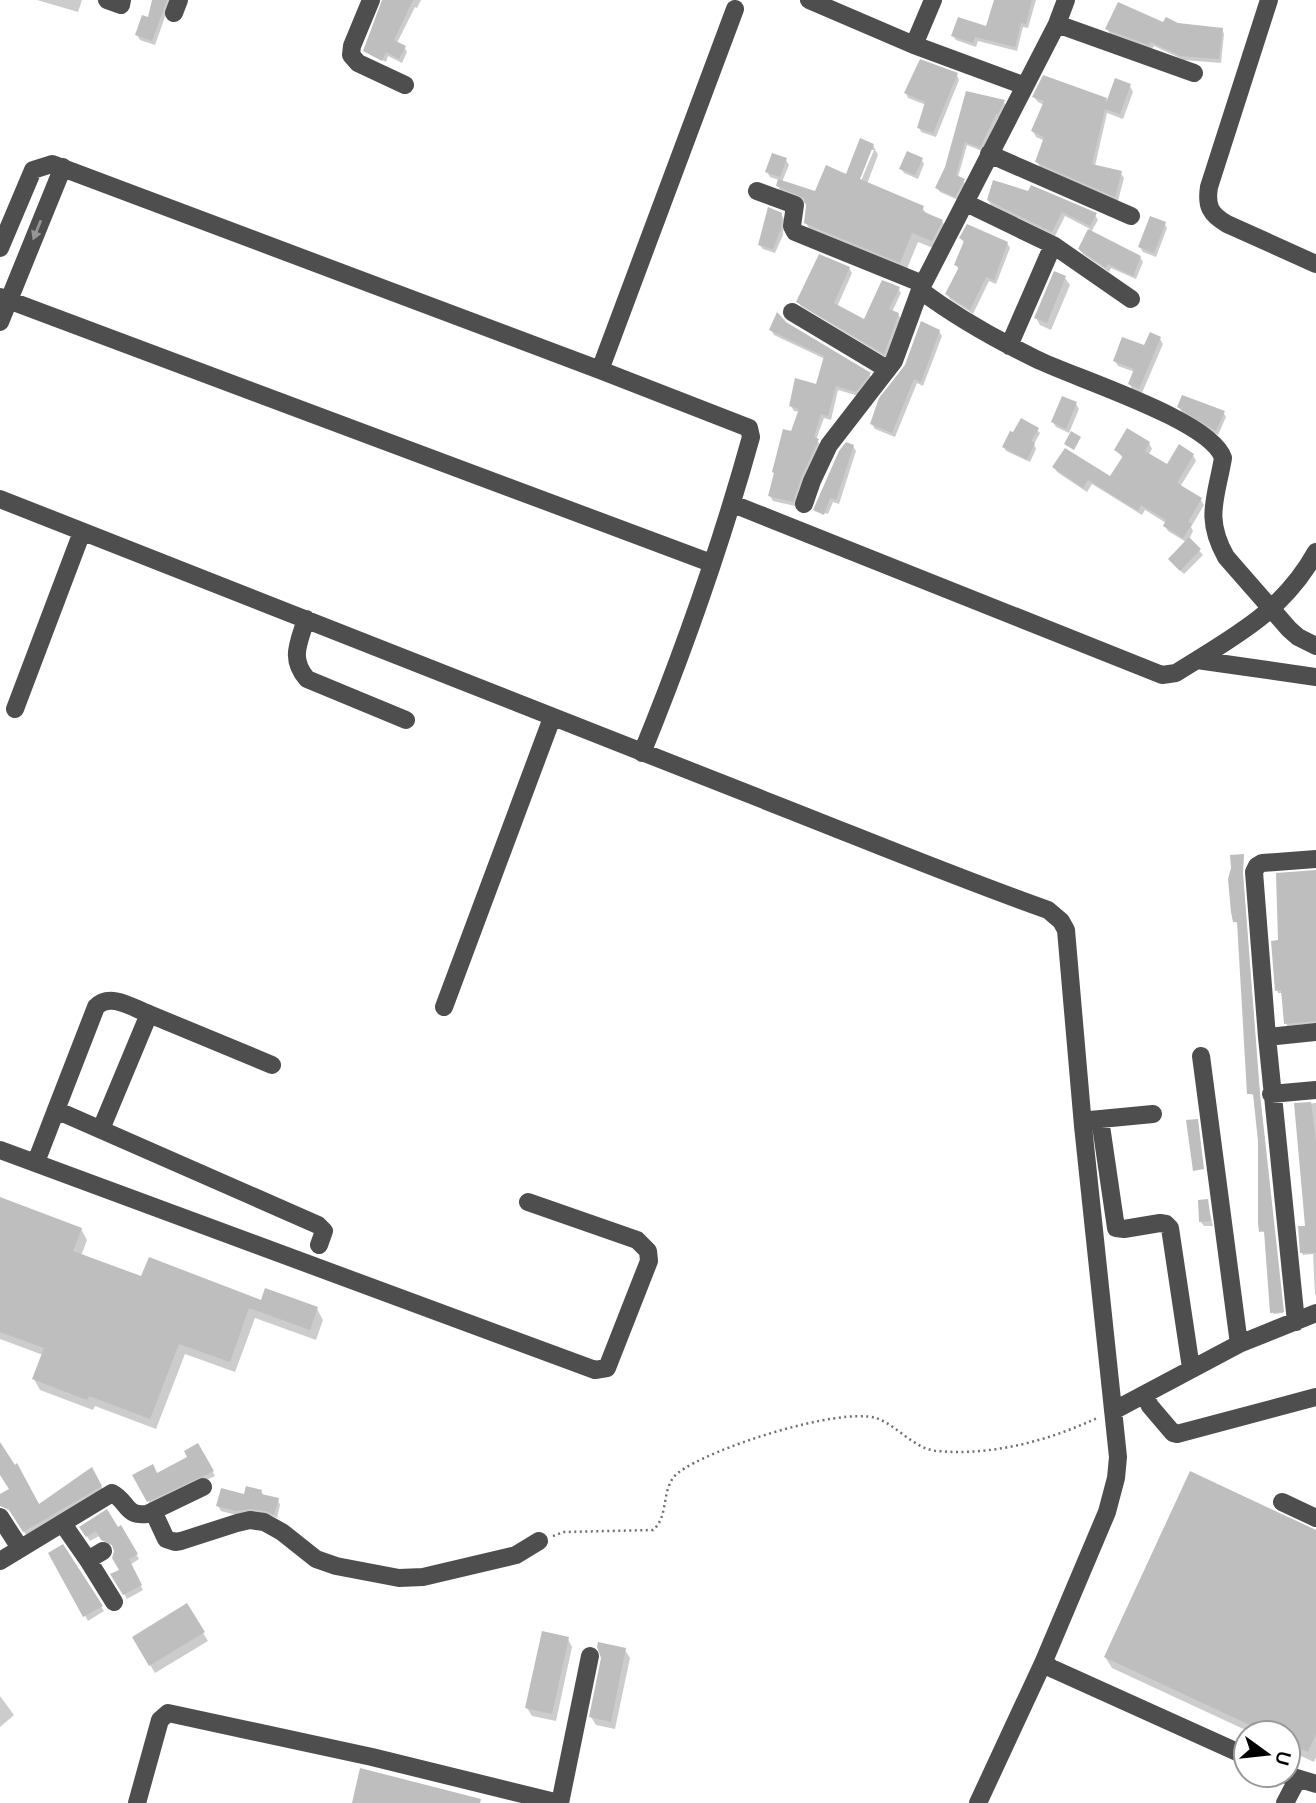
<svg xmlns="http://www.w3.org/2000/svg" width="1316" height="1803" font-family="'Nunito Sans',sans-serif">
<style>
.shadow{fill:#0003;fill-rule:evenodd}
.building{fill:#bebebe}
.lines{fill:none;stroke-linecap:round;stroke-linejoin:round}
.path{stroke:#707070;stroke-width:2.5;stroke-dasharray:2 3.5;stroke-linecap:butt}
.minor{stroke:#4e4e4e;stroke-width:18}
.oneway{fill:#959595}
</style>
<rect width="100%" height="100%" fill="#fff"/>
<path class="shadow" d="M37,0H82L78,12Z
M154,0H171L155,45L140,40L137,35L149,19Z
M383,0H421L417,8L415,7L397,43L404,47L407,52L402,63L388,56L386,62L366,52Z
M995,0H1036L1028,28L1023,27L1017,51L978,41L976,47L956,40L953,36L987,29Z
M1164,24L1222,29L1224,34L1221,63L1184,60L1154,46L1152,49L1110,34L1107,29Z
M957,75L959,80L936,137L921,132L919,127L926,105L908,98L906,93Z
M1130,86L1133,92L1123,119L1107,113L1095,166L1120,172L1124,178L1118,201L1040,167L1037,161L1045,141L1036,137L1033,131L1044,105L1038,102L1034,97L1106,100L1108,103Z
M967,93L1004,102L1006,106L1000,118H998L982,151L967,145L958,177L966,184L958,200L940,192L937,188L947,168Z
M873,145L878,155L867,184L922,207L927,215L942,221L948,231L938,250L918,242L906,271L812,233L806,223L807,204L783,196L778,186L779,180L770,177L767,172L786,160L789,165L782,182L816,193L847,176ZM870,150H874L858,188L855,187Z
M921,159L924,164L918,179L904,173L901,168Z
M988,200L1095,215L1098,220L1091,232L1140,257L1143,262L1136,279L1111,268L1109,272L1083,254L1080,249L1090,229L1065,216L1055,236L991,205Z
M781,214L784,219L783,235L775,253L763,249L760,245Z
M1164,223L1167,228L1156,257L1143,252L1140,247Z
M961,238L1007,243L1010,248L996,284L989,281L973,314L950,299L947,294L959,270L956,265L965,244Z
M849,268L852,273L837,307L864,321L898,288L901,293L892,312L898,314L901,319L887,358L801,306L798,301Z
M1065,278L1070,285L1051,330L1040,325L1036,318Z
M785,323L869,374L872,378L859,396L838,390L831,420L824,418L816,440L821,445L804,482L795,506L773,501L770,496L800,412L794,411L791,406L818,386L825,359L774,335L771,330Z
M939,331L942,336L923,386L917,383L895,437L875,429L872,424Z
M1160,339L1163,344L1142,393L1132,389L1130,384L1135,372L1118,366L1115,361Z
M1076,404L1079,409L1069,433L1056,427L1053,422Z
M1179,406L1223,412L1226,417L1218,435L1182,412Z
M1037,430L1040,433L1034,444L1036,449L1030,462L1006,451L1004,447L1014,434Z
M1149,443L1152,449L1148,455L1168,466L1193,455L1196,461L1180,487L1201,500L1204,505L1191,527L1193,531L1189,539L1203,555L1184,574L1173,564L1186,542L1168,531L1165,526L1166,523L1145,510L1142,515L1092,484L1087,492L1057,472L1054,467L1111,479L1123,458L1116,450Z
M853,446L856,451L839,504L833,502L828,514L816,510V513L815,510Z
M1243,856V876L1260,1098L1283,1313L1273,1314L1265,1233L1261,1231L1259,1141L1255,1095L1249,1094L1239,923L1235,922Z
M1316,872V1023L1287,1026L1283,993H1278L1277,990L1280,942Z
M1316,1103V1294L1315,1295L1313,1254L1303,1255L1302,1253L1306,1227L1296,1105Z
M0,1199L81,1229L87,1240L81,1256L142,1278L262,1302L317,1309L323,1320L316,1340L255,1318L235,1372L185,1354L156,1429L95,1406L93,1410L40,1390L34,1379L43,1355L0,1339Z
M1207,1201L1213,1226H1204L1201,1222Z
M0,1446L38,1506L91,1469L104,1491L27,1536L7,1507L11,1490L0,1473Z
M198,1446L215,1476L151,1505L135,1476L157,1475L189,1458Z
M261,1491L264,1496L278,1500L280,1505L277,1518L270,1515L240,1516L221,1511L218,1506Z
M81,1527L117,1529L120,1527L139,1559L130,1565L143,1590L127,1599L113,1575L121,1570L112,1545L106,1544L101,1535L90,1541Z
M1316,1532V1757L1314,1762L1288,1750V1733H1252L1112,1668L1105,1657Z
M62,1546L104,1611L88,1621L50,1553Z
M186,1605L208,1641L155,1673L134,1638Z
M568,1639L572,1647L556,1721L532,1716L527,1708Z
M625,1650L630,1658L615,1729L596,1725L591,1717L603,1658Z
M0,1696L14,1715L0,1727Z"/>
<path class="building" d="M152,0H167L152,41L135,35L142,15L148,17Z
M382,0H413L394,40L406,46L399,59L386,52L382,61L363,51Z
M994,0H1032L1026,24L1021,23L1015,47L975,37L973,43L951,36L958,17L986,26Z
M1118,2L1163,22L1166,17L1178,23L1223,28L1219,59L1180,56L1151,42L1149,45L1105,29Z
M920,59L958,73L933,133L917,128L925,102L904,93Z
M1043,75L1107,98L1106,103L1115,78L1131,84L1120,114L1105,109L1092,164L1122,171L1115,197L1035,162L1044,137L1031,131L1044,101L1032,97Z
M966,91L1005,100L998,114H996L980,148L965,142L956,175L965,179L955,197L935,188L945,167Z
M860,138L874,144L860,179L924,206L922,211L943,220L932,241L912,233L900,263L804,223L806,206L804,198L776,186L778,179L815,191L826,165L846,174Z
M907,151L923,158L915,175L899,169Z
M772,153L787,158L780,177L765,172Z
M993,180L1028,191L1031,185L1097,213L1090,226L1062,212L1052,232L987,200Z
M768,207L782,213L781,229L773,249L758,245Z
M1150,216L1166,222L1154,253L1138,247Z
M967,224L1008,242L994,280L986,277L970,310L945,294L959,267L954,265L964,241L959,238Z
M1088,229L1141,256L1133,276L1108,264L1106,268L1078,249Z
M819,254L850,267L834,303L864,319L882,280L900,287L889,309L899,313L884,354L796,302Z
M1054,271L1066,276L1047,323L1034,318Z
M777,312L786,322L871,373L856,392L836,386L828,416L821,414L814,437L819,439L802,476L793,502L768,496L774,473L772,472L783,429L791,431L799,409L789,406L795,378L816,384L824,356L769,330Z
M921,321L940,330L921,382L914,379L892,433L870,424L879,398L905,365Z
M1150,332L1161,337L1139,389L1128,384L1134,369L1113,361L1122,337L1144,345Z
M1182,395L1225,411L1216,431L1177,407Z
M1062,396L1077,402L1066,429L1051,422Z
M1021,418L1039,428L1031,441L1035,443L1027,460L1002,447L1010,431L1013,432Z
M1127,428L1150,442L1145,451L1167,464L1179,444L1194,454L1177,483L1202,498L1188,522L1192,524L1183,538L1163,526L1166,520L1141,505L1138,511L1088,480L1083,488L1052,467L1065,448L1110,476L1123,456L1114,450Z
M1071,431L1081,437L1074,450L1064,444Z
M846,442L854,445L836,500L830,498L824,515L813,510L839,451Z
M1189,537L1201,549L1180,571L1168,559Z
M1244,854L1243,873L1260,1094L1284,1312L1270,1313L1264,1231L1259,1232L1258,1223V1141L1253,1094H1247L1237,922H1233L1231,912L1228,879L1231,868L1230,855Z
M1316,870V1021L1284,1024L1281,990L1275,991L1271,941L1278,940L1276,873Z
M1311,1102L1316,1143V1253H1300L1298,1226H1305L1304,1214L1294,1103Z
M1198,1119L1204,1169L1193,1171L1186,1120Z
M0,1197L82,1228L73,1251L141,1276L149,1257L261,1300L265,1288L318,1307L310,1330L249,1308L230,1362L179,1344L150,1419L89,1396L87,1400L32,1379L44,1348L0,1332Z
M1208,1199L1211,1221L1199,1222L1198,1200Z
M0,1442L15,1465L17,1463L39,1504L92,1467L102,1486L23,1532L9,1510L0,1506V1494L9,1489L0,1475Z
M198,1443L214,1471L147,1502L132,1475L153,1464L157,1473L187,1457L184,1451Z
M1190,1471L1316,1530V1734L1308,1752L1288,1743V1733H1267L1104,1657Z
M246,1486L262,1490L261,1494L279,1498L274,1515L266,1511L251,1509L236,1511L216,1506L221,1488L244,1494Z
M107,1509L118,1527L121,1525L138,1554L129,1559L142,1585L123,1595L110,1574L119,1570L112,1558L114,1551L112,1545L101,1540L96,1531L86,1537L79,1527Z
M63,1544L103,1606L83,1617L48,1553Z
M187,1603L205,1632L149,1666L132,1637Z
M542,1631L569,1637L552,1714L525,1708Z
M598,1642L626,1648L611,1722L589,1717L601,1658L597,1647Z
M360,1768L481,1799L480,1803H352Z"/>
<g class="lines">
<path class="path" d="M553,1536L564,1532L653,1530C670,1516 660,1487 678,1473C710,1448 838,1407 876,1418C897,1425 914,1449 937,1451C991,1456 1048,1441 1097,1418"/>
<path class="minor" d="M107,0L121,5L122,0
M371,0L352,46L351,55L358,63L405,85
M809,0L914,45L1025,86
M1269,0L1209,187C1206,206 1210,214 1227,224L1316,264
M174,13L179,0
M1057,24L1194,73
M914,45L933,0
M989,154L1131,216
M757,191L795,205L792,226L795,232L923,284
M966,203L1053,245L1009,346
M1053,245L1131,299
M0,248L33,170L52,164L600,370L749,428L751,437C721,545 684,650 642,753
M920,290C956,317 995,339 1036,359C1074,378 1211,420 1223,458C1216,499 1204,518 1226,557L1289,629L1298,637L1316,646
M0,297L711,563
M792,312L887,369
M0,322L63,167
M600,370L735,9
M0,499C255,599 509,701 764,800C859,837 952,876 1048,910L1061,921L1066,930L1083,1126L1118,1457L1116,1478L1107,1512L1044,1661L1051,1668L1246,1756
M733,504L1162,675L1176,673C1233,637 1282,613 1316,552
M804,504L812,481L829,445L894,361L920,290L1057,24L1066,0
M306,619C299,643 289,658 307,679L406,720
M1197,660L1316,677
M15,709L82,532
M1316,859L1262,863L1257,866L1254,872L1267,1037L1316,1032
M444,1007L552,718
M149,1014L272,1065
M1267,1037L1296,1322
M1201,1056L1239,1344
M1271,1094L1316,1090
M56,1110L96,1007C110,992 133,1008 149,1014L101,1129
M1100,1119L1116,1228L1124,1229L1160,1223L1166,1224L1170,1228L1191,1368
M1090,1120L1153,1114
M0,1150L595,1370L607,1368L649,1261L648,1251L637,1240L528,1202
M36,1162L56,1110L318,1225L324,1231L319,1245
M1145,1396L1150,1406L1173,1433L1177,1434L1316,1397
M1113,1411L1239,1344L1316,1313
M1282,1502L1316,1518
M153,1511L166,1539L175,1542L181,1541L237,1523L250,1520L264,1522L282,1532L316,1559L336,1566L399,1578L423,1577L516,1555L539,1541
M0,1517L20,1548
M63,1524L88,1560L103,1551
M88,1560L114,1602
M0,1561L112,1493C128,1501 125,1517 147,1514L203,1487
M1287,1775L1316,1784
M137,1803L160,1720L168,1713L372,1757L559,1803
M560,1803L590,1656
M978,1803L1044,1661
M1285,1803L1297,1780"/>
</g>
<defs><path id="oneway-solid" d="M-6-.8H1V-3.2L6.5 0L1 3.2V.8H-6Z" transform="scale(1.75)"/></defs>
<use class="oneway" href="#oneway-solid" transform="translate(37 230) rotate(112)"/>
<g transform="translate(1267 1754) rotate(105)"><circle r="33" fill="#ffffff" stroke="#999999" stroke-width="2"/>
<path d="M0-5L12 26L0 18L-12 26Z" fill="#000000"/>
<text y="-10" font-size="19" font-weight="bold" text-anchor="middle" fill="#000000">U</text>
</g>
</svg>
